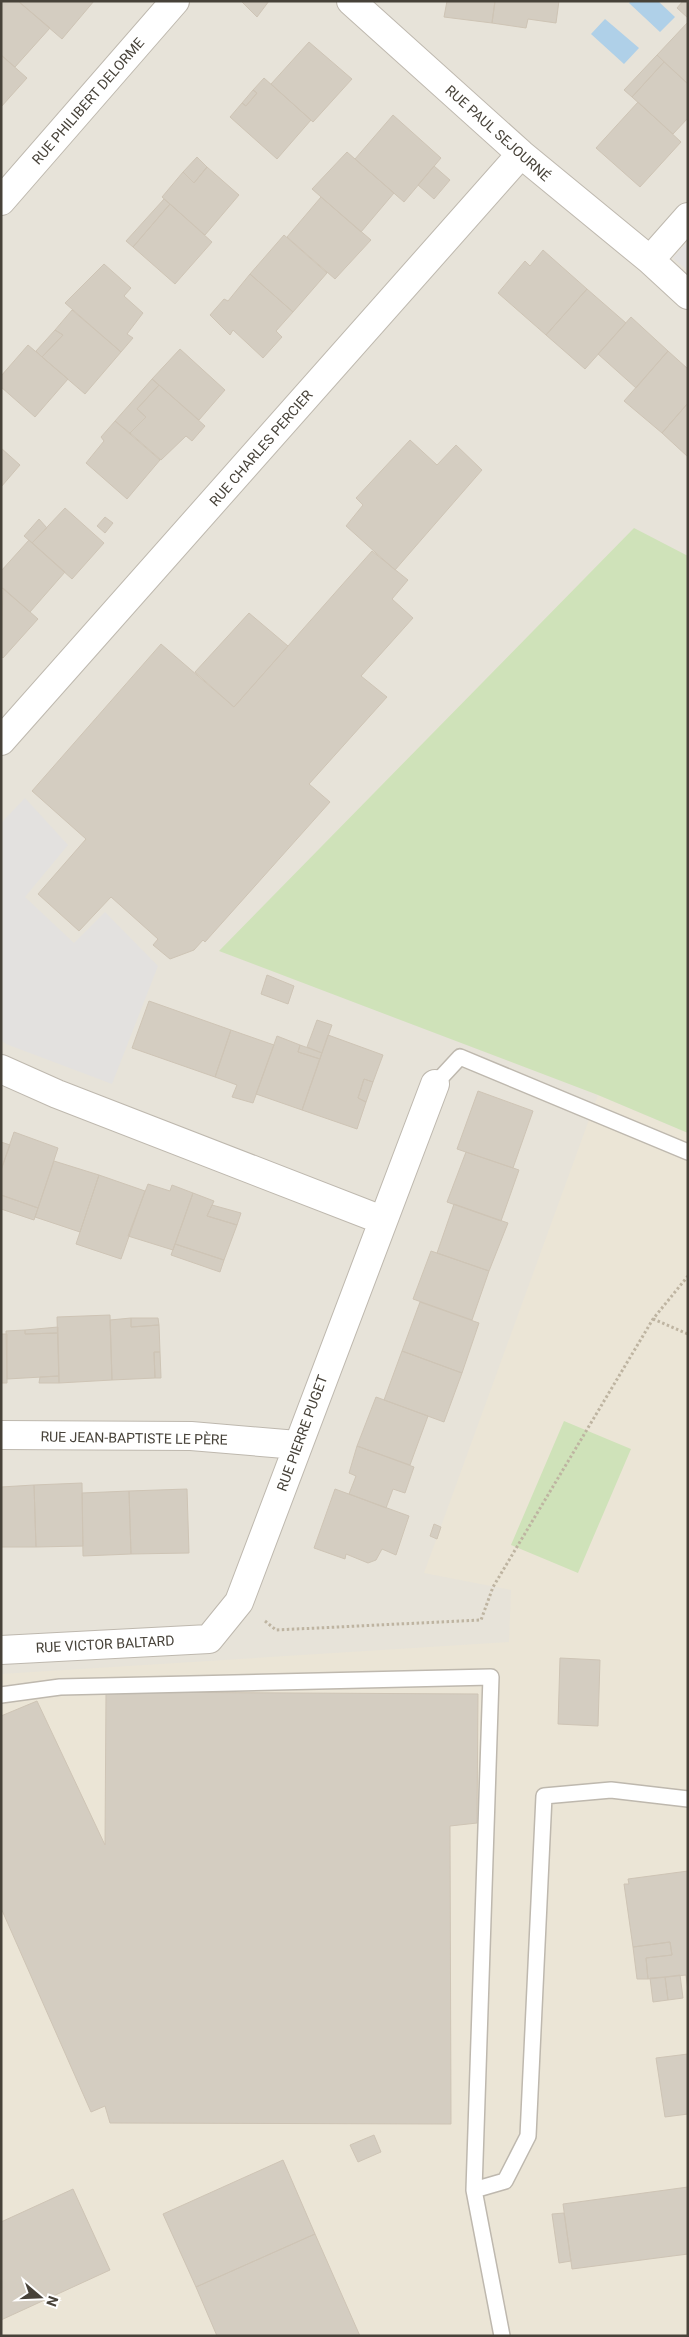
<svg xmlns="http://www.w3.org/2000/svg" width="689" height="2337" font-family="Roboto,sans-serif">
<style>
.residential{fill:#e7e3d9}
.education{fill:#ebe5d6}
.green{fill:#cfe2b9}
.parking{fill:#e3e1df}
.water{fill:#afd0e8}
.building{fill:#d4cdc1;stroke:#cec4b5}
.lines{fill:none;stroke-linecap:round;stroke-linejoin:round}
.lane-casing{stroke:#beb8ae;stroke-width:18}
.street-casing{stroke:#beb8ae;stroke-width:30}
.path{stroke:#beb4a1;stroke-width:3;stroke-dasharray:2.5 2.5;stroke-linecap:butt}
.lane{stroke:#fff;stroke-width:15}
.street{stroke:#fff;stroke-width:28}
.labels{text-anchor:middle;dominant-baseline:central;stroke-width:4;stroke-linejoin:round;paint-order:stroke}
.street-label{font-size:14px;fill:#474239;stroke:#fff}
</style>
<rect width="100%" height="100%" fill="#f3f1eb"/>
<path class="residential" d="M1,1H688V2336H1Z"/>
<path class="education" d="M598,1095L688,1133V2336H1V1674L509,1642L511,1590L424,1573Z"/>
<path class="green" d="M634,528L688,556V1133L598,1095L219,951Z
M564,1421L631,1449L578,1573L511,1545Z"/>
<path class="parking" d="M688,241V271L673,258Z
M25,798L68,845L25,897L74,943L105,912L158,966L112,1084L6,1044L1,1040V823Z"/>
<path class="water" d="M631,1H658L675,17L660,32L629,3Z
M605,19L639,48L624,64L591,34Z"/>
<path class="building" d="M1,1H18L50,28L15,67L1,55Z
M18,1H94L62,39Z
M269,1L257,17L242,2L243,1Z
M447,1H495L492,23L444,17Z
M495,1H559L556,23L528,19L526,28L492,23Z
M683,1H688V18L677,8Z
M688,22V84L657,55Z
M309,42L352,79L313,122L271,84Z
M1,55L27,78L1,107Z
M657,55L664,62L632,97L624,90Z
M664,62L688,84V118L673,134L632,97Z
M264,78L311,120L277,159L230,117L242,103L246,106L257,93L253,90Z
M253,90L257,93L246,106L242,103Z
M638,102L681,142L640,187L596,148Z
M393,115L441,158L404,202L355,159Z
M347,152L394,193L361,232L312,189Z
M197,157L207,167L194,183L183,172Z
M434,166L450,180L434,199L418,185Z
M207,167L239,195L205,235L162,197L183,172L194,183Z
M321,197L371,240L335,279L287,237Z
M164,199L170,204L133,247L126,241Z
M170,204L212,242L175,284L133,247Z
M284,235L327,273L293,312L250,274Z
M543,250L587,289L546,335L498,293L525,261L530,266Z
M104,264L131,288L124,296L143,313L127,334L133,338L121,352L65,303Z
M250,274L293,312L276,331L282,337L263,358L233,330L230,335L210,315L224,299L228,301Z
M587,289L626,323L585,369L546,335Z
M72,310L121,352L85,394L42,357L63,335L55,330Z
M631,317L668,351L636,388L598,354Z
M55,330L63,335L42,357L36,351Z
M28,345L68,379L35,417L1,387V376Z
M180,349L225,390L199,420L152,379Z
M668,351L688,369V403L662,433L624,401Z
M152,379L159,385L137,409L146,417L130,433L115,421Z
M159,385L205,426L192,441L186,436L161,460L130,433L146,417L137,409Z
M688,403V457L662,433Z
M115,421L160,460L127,499L86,463L104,441L101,437Z
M410,440L437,465L456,445L482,470L395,570L346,526L363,505L356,498Z
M1,448L20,465L1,487Z
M65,508L104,543L72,579L32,543Z
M105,517L113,523L105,533L97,526Z
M39,519L47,528L32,543L24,536Z
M29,540L65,572L30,612L1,587V571Z
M372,551L408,580L392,599L413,618L361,676L387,697L309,784L330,802L205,942L203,940L194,950L170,959L153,945L158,939L111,897L79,931L38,894L86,839L32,791L161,644L234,707Z
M3,588L38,619L3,658L1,656Z
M249,613L288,646L234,707L195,672Z
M267,975L294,986L288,1004L261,994Z
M149,1001L231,1030L215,1077L132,1048Z
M317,1020L332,1025L322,1053L307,1047Z
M231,1030L274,1045L253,1103L232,1097L237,1085L215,1077Z
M328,1035L383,1055L373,1082L364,1079L358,1098L366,1102L357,1129L302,1110Z
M277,1036L300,1045L298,1052L320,1059L302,1110L256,1094Z
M300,1045L322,1053L320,1059L298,1052Z
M364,1079L373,1082L366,1102L358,1098Z
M478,1091L533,1111L513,1168L457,1149Z
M14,1132L58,1148L38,1208L1,1195V1170Z
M1,1142L10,1145L1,1170Z
M466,1152L519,1170L501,1221L447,1202Z
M54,1161L99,1175L80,1232L35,1217Z
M99,1175L145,1191L121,1259L76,1244Z
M148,1184L170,1191L172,1185L193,1193L173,1250L128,1236Z
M193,1193L214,1201L207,1216L237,1225L224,1260L175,1244Z
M1,1195L38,1208L34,1220L1,1209Z
M454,1204L508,1223L489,1271L437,1253Z
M212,1205L241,1213L237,1225L207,1216Z
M175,1244L224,1260L220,1272L171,1255Z
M431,1251L489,1271L472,1320L413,1299Z
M420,1302L479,1323L462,1373L402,1351Z
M110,1315L112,1380L59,1383L57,1317Z
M131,1318V1327L159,1325L160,1352H154L155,1378L112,1380L110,1320Z
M131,1318H158L159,1325L131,1327Z
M58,1327V1333L25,1334V1330Z
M25,1330V1334L58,1333L59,1376L7,1379L6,1331Z
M1,1334H7V1383H1Z
M402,1351L462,1373L444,1422L384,1400Z
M154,1352H160L161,1378H155Z
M59,1376V1383H39L40,1377Z
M376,1397L428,1416L410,1465L357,1446Z
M357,1446L414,1467L405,1493L393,1489L386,1508L349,1494L356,1476L349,1473Z
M82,1483L83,1546L36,1547L34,1485Z
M34,1485L36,1547H1V1487Z
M187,1489L189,1553L131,1554L129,1491Z
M335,1489L409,1516L396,1555L382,1549L376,1560L368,1563L346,1554L345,1559L314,1548Z
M129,1491L131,1554L83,1556L82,1493Z
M434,1524L441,1527L437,1539L430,1536Z
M560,1658L600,1660L598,1726L558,1724Z
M106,1692L478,1694L477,1823L450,1826L451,2124L110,2123L105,2106L91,2112L1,1908V1716L37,1701L105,1845Z
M688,1871V1991L686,1975L648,1979L646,1958L672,1955L670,1942L633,1947L624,1884H629L628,1879Z
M670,1942L672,1955L646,1958L648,1979H637L633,1947Z
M680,1975L683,1998L668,2000L665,1977Z
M665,1977L668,2000L653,2002L650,1978Z
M688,2054V2114L665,2117L656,2058Z
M374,2135L381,2152L358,2162L350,2145Z
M283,2160L315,2234L196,2287L163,2214Z
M688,2187V2254L572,2269L563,2204Z
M73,2189L110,2270L1,2320V2222Z
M564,2213L571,2261L559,2263L552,2214Z
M315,2234L360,2336H217L196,2287Z"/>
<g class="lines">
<defs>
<path id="lane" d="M435,1084L460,1057L688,1152
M1,1695L60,1687L491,1677L474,2190
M502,2336L474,2190L505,2181L528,2136L544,1796L611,1790L688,1799"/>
<path id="street" d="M351,1L521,154L650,260L688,295
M1,201L175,1
M650,260L688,217
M1,741L521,154
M1,1069L57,1094L382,1220
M1,1435L191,1436L297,1445
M1,1650L209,1639L239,1602L435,1084"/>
</defs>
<use href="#lane" class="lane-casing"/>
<use href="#street" class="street-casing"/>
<path class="path" d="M653,1319L688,1334
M265,1621L276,1630L481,1620L493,1587L653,1319L688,1276"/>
<use href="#lane" class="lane"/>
<use href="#street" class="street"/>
</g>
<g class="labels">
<g class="street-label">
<text transform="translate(88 101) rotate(-49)">RUE PHILIBERT DELORME</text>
<text transform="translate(498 133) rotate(42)">RUE PAUL SEJOURNÉ</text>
<text transform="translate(261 448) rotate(-49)">RUE CHARLES PERCIER</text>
<text transform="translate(302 1433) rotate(-70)">RUE PIERRE PUGET</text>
<text transform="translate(134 1438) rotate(1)">RUE JEAN-BAPTISTE LE PÈRE</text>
<text transform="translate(105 1644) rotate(-3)">RUE VICTOR BALTARD</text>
</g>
</g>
<rect width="689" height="2337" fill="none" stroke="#474239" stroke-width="5"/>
<g transform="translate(40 2297) rotate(109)" stroke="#ffffff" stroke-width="4" paint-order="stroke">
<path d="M0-4L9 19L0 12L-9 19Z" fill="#474239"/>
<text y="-8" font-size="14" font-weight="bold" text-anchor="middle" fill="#474239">N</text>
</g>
</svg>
